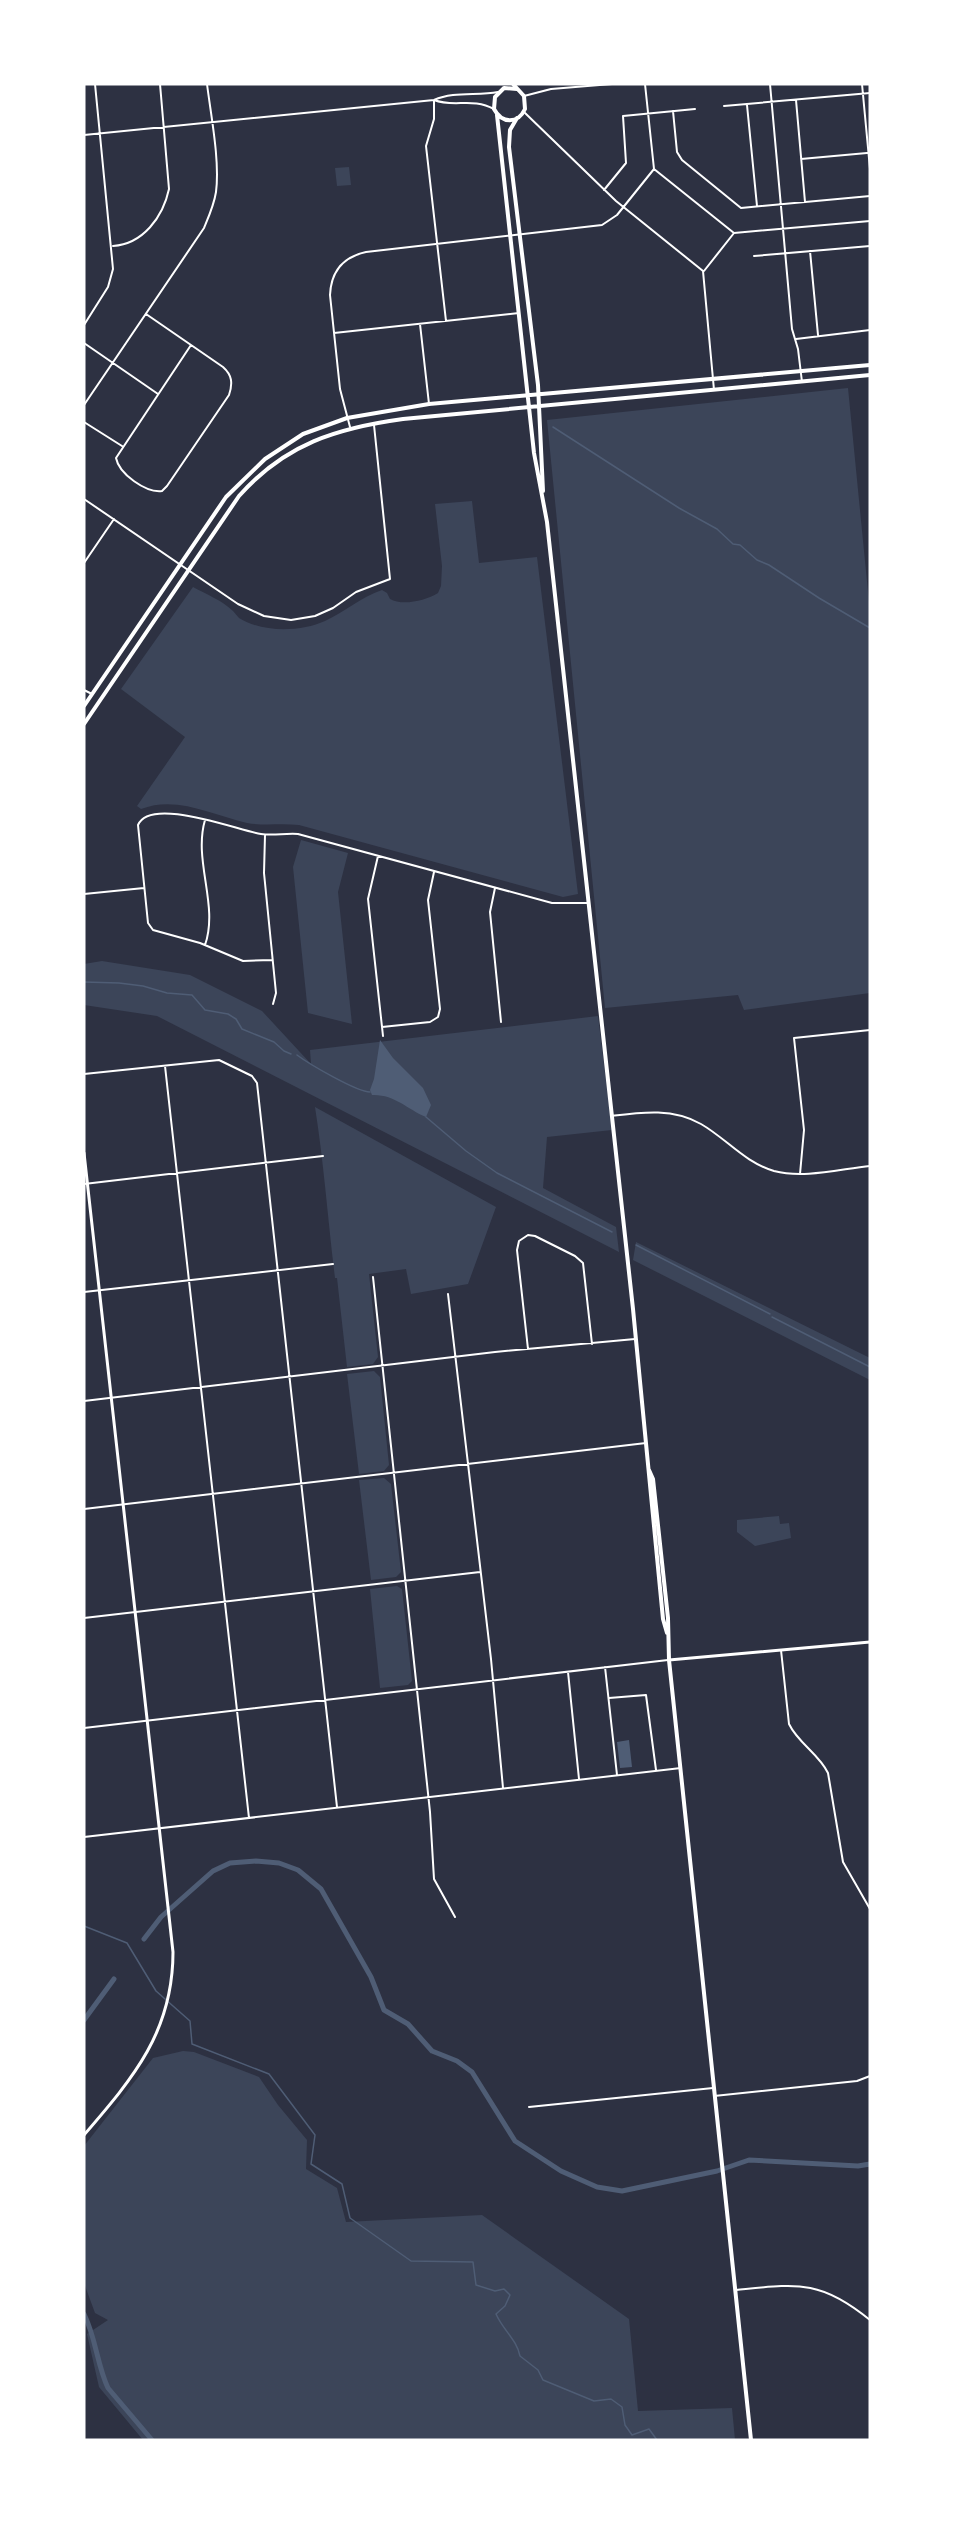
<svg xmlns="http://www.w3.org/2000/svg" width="954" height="2524" font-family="'Sofia Sans Condensed',sans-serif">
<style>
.green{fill:#3c4559}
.water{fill:#4f5d75}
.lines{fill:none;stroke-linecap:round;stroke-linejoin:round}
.stream{stroke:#4f5d75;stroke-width:1.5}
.canal{stroke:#4f5d75;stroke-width:5}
.minor{stroke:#fff;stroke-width:2}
.tertiary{stroke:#fff;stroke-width:3}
.secondary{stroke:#fff;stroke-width:4}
</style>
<rect width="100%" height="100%" fill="#2d3142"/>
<path class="green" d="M349,167L351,185L337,186L335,168Z
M848,388L870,612V993L744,1010L738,995L605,1008L547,420Z
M472,501L479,563L537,557L578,894L563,897L299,825C281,823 264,826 247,823C213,815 176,795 141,809L137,806L185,737L121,689L193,587C206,594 223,601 233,611C235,613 237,616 239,618C263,633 301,632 325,621C345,612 361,597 382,590L387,593L390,599C402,606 425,601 438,593L441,586L442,566L435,504Z
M301,840L348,853L338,892L352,1024L308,1013L293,867Z
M102,961L190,975L262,1011L311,1064L310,1050L598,1016L612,1130L547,1137L543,1188L616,1227L619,1252L157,1016L84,1005V964Z
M315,1107L496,1207L468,1284L411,1294L406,1269L369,1274L378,1357L373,1364L347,1367L337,1278H335C328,1221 324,1164 315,1107Z
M636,1242L870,1358V1380L633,1260Z
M374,1371L380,1377L389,1465L384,1471L359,1474L347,1374Z
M384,1478L391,1484L401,1572L396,1577L371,1580L359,1480Z
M779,1516L780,1524L789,1523L791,1538L755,1546L737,1532V1520Z
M397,1586L402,1589L412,1681L408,1685L380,1688L370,1589Z
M183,2051L194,2052L259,2077L278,2105L307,2140L306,2169L337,2188L346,2222L482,2215L629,2319L638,2411L732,2408L735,2440H143L99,2387L87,2334L108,2320L95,2313L84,2283V2146L153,2058Z"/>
<path class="water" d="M380,1040L393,1058L423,1088L431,1105L426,1117C407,1109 394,1094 372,1095L370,1090L374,1079Z
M629,1740L632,1767L620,1768L617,1742Z"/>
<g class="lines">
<path class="stream" d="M553,427L679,508L717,529L733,544L740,545L757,560L769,565L819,598L870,628
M84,982L119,983L143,986L167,993L192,995L205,1010L228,1014L236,1019L242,1029L274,1042L284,1051L291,1054
M297,1055C309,1064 357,1092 370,1092
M426,1117L466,1151L497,1173L612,1232
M636,1245L770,1314
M772,1317L870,1367
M84,1926L127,1943L156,1991L190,2021L192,2044L269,2074L315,2135L311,2164L342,2184L350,2218L411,2261L473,2262L476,2285L495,2291L504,2289L510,2295L505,2306L496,2314C503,2330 517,2340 520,2356L538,2370L543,2380L594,2401L611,2399L622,2407L625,2425L632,2435L649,2429L657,2440"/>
<path class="canal" d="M144,1939L161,1917L213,1871L230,1863L256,1861L279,1863L298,1870L321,1889L371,1977L384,2010L408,2024L432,2051L457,2061L472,2072L515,2141L561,2171L597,2187L622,2191L717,2171L749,2160L858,2166L870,2164
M84,2020L114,1979
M84,2314C96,2338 97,2365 108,2388L152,2440"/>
<path class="minor" d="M645,84L654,169
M770,84L792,329L798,349L802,382
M862,84L870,169
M524,96L551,89L612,84
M434,100C454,108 472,97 494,109
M796,100L805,202
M434,101V119L426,146L446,321
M747,105L757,206
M724,106L870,93
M673,111L677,152L682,160L741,208L870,196
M524,112L616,201L703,271L714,390
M84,135L434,100C454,91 477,96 498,92
M801,159L867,153
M654,169L734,233L870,221
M604,190L626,163L623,116L695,109
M113,246C143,244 163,217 169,189L160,84
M810,251L818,335
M754,256L870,246
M704,271L734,233
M146,314L223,367C232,375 233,383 229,395L167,486L162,491C146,493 119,474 116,458L191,345
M420,324L429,404
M84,325L108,287L113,269L95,84
M334,333L519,313
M796,339L870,330
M84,343L158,394
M84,405L204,228C209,216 214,205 216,192C220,161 211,116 207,84
M84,422L122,446
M350,427L340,389L330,295C331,272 343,257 366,252L602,225L617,215L654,169
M84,499L238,604L264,616L291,620L315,616L333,608L356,592L390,579L374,425
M84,563L114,519
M84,690L92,694
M205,820C193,861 219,905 205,945
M265,835L264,873L276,993L273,1004
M378,856L368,899L383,1036
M495,888L490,912L501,1022
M84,894L144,888
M272,960L243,961L200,943L153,930L148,923L138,825C150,796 237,830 261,834C273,836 285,833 298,834L552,903H588
M382,1027L430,1022L438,1017L440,1009L428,900L434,872
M165,1066L249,1818
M84,1074L219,1060L252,1076L257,1083L337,1807
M611,1116C643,1112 673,1108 701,1124C727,1139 744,1162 774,1171C804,1179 840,1169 870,1166
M800,1174L804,1130L794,1038L870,1030
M84,1184L323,1156
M373,1277L430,1812L434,1879L455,1917
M84,1292L333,1264
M448,1294L491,1659L503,1788
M528,1349L517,1250L519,1241L528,1235L535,1236L575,1256L583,1263L592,1344
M84,1401L495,1352L635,1339
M84,1509L646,1443
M84,1618L480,1572
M781,1650L789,1724C798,1743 819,1754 828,1773L843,1862L870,1909
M605,1667L617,1775
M568,1672L579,1779
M609,1698L646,1695L656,1770
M84,1728L668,1660
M84,1837L681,1768
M714,2096L857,2081L870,2076
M529,2107L713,2088
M736,2290C797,2284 820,2279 870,2320"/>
<path class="tertiary" d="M84,1153L173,1952C173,2032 133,2078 84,2135
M669,1660L870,1642"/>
<path class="secondary" d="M513,84L524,96L525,109C518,124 502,124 494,109L495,97L504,88L517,89
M497,115L534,453L547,522L633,1309L663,1619L667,1633
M517,118L510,130L509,147L538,385L543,491
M84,706L226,497L265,459L303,434L347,418L429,404L870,365
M84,724L239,496C285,444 337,428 403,419L870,375
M649,1470L653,1479L668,1618L669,1660L751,2440"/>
</g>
<rect width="954" height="2524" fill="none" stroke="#ffffff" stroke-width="171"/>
</svg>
